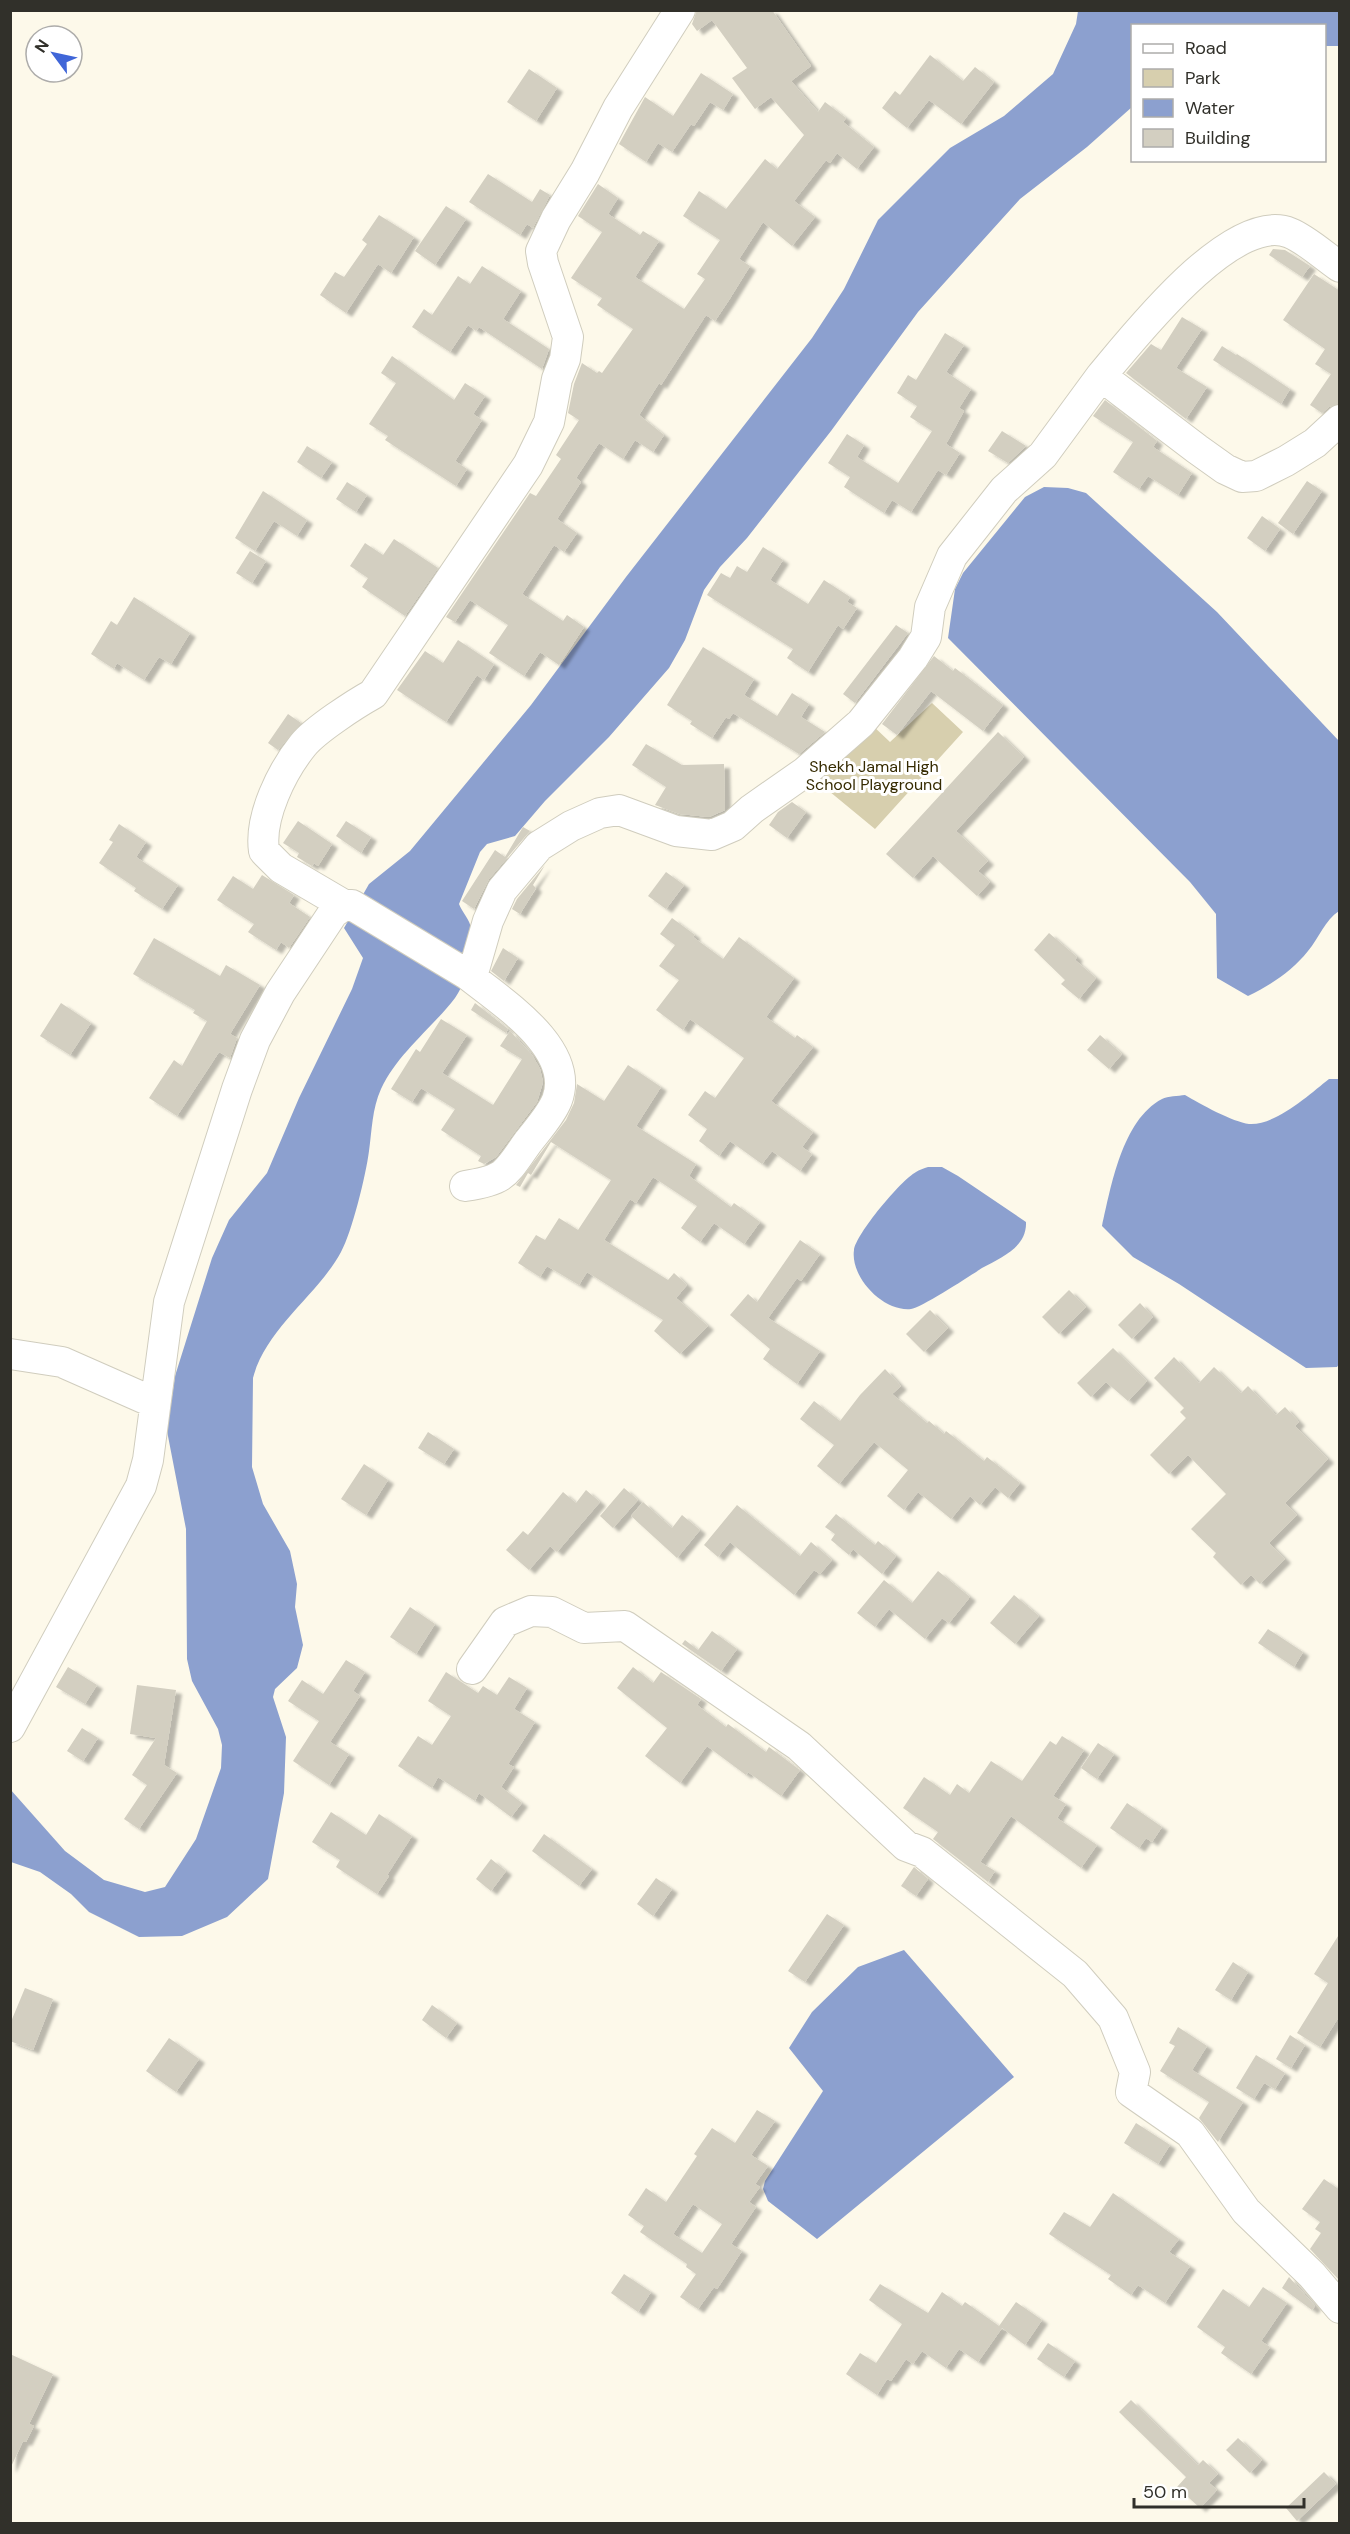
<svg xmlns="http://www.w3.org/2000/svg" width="1350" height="2534" font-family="'DM Sans',sans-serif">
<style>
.green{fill:#d7cfae}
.water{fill:#8ca0cf}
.building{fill:#d3cfc1;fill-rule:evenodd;filter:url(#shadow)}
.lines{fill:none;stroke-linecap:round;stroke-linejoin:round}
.minor-casing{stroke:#d0cdbe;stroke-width:32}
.minor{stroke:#fff;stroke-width:30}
.labels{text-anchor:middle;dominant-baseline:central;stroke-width:6;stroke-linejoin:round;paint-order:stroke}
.park-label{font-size:16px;fill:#352a00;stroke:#fff}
</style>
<defs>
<filter id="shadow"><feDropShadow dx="6" dy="4" stdDeviation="1.5" flood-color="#0004"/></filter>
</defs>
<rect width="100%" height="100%" fill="#fdf9ea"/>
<path class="green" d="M932,703L963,732L875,829L818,782L872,725L890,742Z"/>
<path class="water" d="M1078,11H1339V46H1325L1324,26H1132V107L1087,147L1020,199L918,312L831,431L747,538L720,567L704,590L685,640L669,668L609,737L545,801L515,836L487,844L480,852L459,904C462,912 470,920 471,928C475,947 466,983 455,998C431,1029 398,1053 381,1089C372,1109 372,1130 369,1151C366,1175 352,1232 341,1252C317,1296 266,1328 253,1378L252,1467L263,1504L290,1551L297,1584L295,1607L303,1645L297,1668L275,1689L273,1697L286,1737L284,1793L268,1879L227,1917L182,1936L139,1937L89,1912L71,1894L40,1872L11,1862L10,1789L65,1851L104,1880L145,1892L165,1887L196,1839L221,1768L222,1745L218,1729L192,1681L187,1659L186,1529L167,1431L175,1376L212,1258L229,1220L267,1173L299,1098L352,989L363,958L344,928L369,884L410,851L531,705L626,577L812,338L844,289L878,220L950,148L1004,116L1053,74L1076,24Z
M1044,487L1068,488L1086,493L1217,612L1339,741V911C1325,920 1319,938 1308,951C1292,971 1271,985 1248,996L1217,978L1216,914L1190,882L948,638L955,589L963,573L1025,497Z
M1329,1079H1340L1339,1364L1337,1367L1306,1368L1179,1284L1133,1257L1102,1226C1111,1187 1122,1120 1162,1099C1168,1096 1178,1096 1185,1095C1200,1104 1233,1122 1249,1124C1275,1126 1310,1094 1329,1079Z
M928,1167H942L958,1176L1026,1222C1027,1247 1002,1257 982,1268C970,1276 921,1308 911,1309C883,1312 850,1277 854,1250C856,1234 901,1180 916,1172C919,1170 924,1168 928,1167Z
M904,1950L1014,2077L817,2239L768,2201L763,2189L765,2181L823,2091L789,2048L812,2012L858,1967Z"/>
<path class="building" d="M697,10H772L811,66L791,81L818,112L825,102L846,118L843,122L874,147L857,169L837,153L830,163L826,160L794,201L815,217L792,246L763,222L739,259L750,266L729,300L715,321L706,315L661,385L659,383L639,415L664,435L653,452L635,440L623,459L599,443L576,478L581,482L557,519L577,533L564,552L554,545L522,594L563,621L567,615L584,627L559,665L540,652L524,676L489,653L508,625L470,600L455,622L446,617L530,493L536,496L561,459L556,455L579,420L568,413L574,384L582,363L597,373L599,371L602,373L633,329L597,305L602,298L571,278L602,232L578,216L598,184L618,198L608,214L640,235L643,231L659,241L635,277L684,309L705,279L697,274L720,240L683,216L699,191L726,209L765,159L777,169L804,135L771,97L755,109L732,78L747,68L712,20L697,31L692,24Z
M930,55L963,81L975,67L994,82L961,124L929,100L907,128L882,108L895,91L900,95Z
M529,69L557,88L536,121L507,102Z
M701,73L733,94L723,110L710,102L694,126L691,124L672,152L658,143L646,162L619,144L645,97L673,116Z
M488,174L532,202L540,189L550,195L533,228L527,224L520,235L469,202Z
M446,206L466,219L435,265L415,251Z
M379,215L414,237L391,273L378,264L346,313L320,295L335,272L344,277L367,244L362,240Z
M1273,249L1285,250L1310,266L1302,277L1269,255Z
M482,266L521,291L503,319L549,349L542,369L479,327L476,331L468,325L450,352L412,327L424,309L432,315L458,276L470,284Z
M1314,274L1340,291V403L1329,407L1322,413L1310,405L1331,374L1315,364L1325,349L1283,320Z
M1182,317L1202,329L1176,368L1207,387L1186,419L1126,373L1151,344L1161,350Z
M945,333L964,345L946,372L971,389L959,408L964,411L946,444L960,453L946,475L938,470L911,512L892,500L884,513L844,487L850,477L828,463L847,434L864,445L857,457L898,483L932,431L910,417L917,406L897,393L908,375L916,380Z
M1222,346L1236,355L1237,354L1290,389L1281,404L1213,360Z
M392,356L454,400L465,383L485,396L473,414L482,420L455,461L467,469L456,486L385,440L388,436L369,424L396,383L381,373Z
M1105,400L1157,441L1153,447L1192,473L1178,495L1148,476L1139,489L1113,472L1133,442L1093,416Z
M1002,431L1026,446L1008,463L988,451Z
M307,446L332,462L321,478L297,462Z
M1307,481L1322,491L1293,534L1278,523Z
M347,482L367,495L356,512L336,499Z
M263,491L307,520L297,536L274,521L255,551L235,538Z
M1262,516L1280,529L1265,551L1247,538Z
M394,539L438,568L405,616L362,587L368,578L350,566L365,543L383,555Z
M763,547L783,560L770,580L808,604L824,580L850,597L847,602L857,608L843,629L838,625L808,672L787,658L793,649L707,595L721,573L730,578L737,566L747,572Z
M250,551L266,561L252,583L236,573Z
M134,597L190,633L171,664L159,657L144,680L117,663L114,669L91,654L111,621L117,625Z
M896,625L908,633L855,703L843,694Z
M458,640L494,664L484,680L477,675L446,722L397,690L425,651L443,663Z
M703,647L754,679L744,695L777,716L792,693L809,704L801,717L825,732L799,754L733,713L729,719L726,717L712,738L690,724L692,721L667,705Z
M934,656L953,671L955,668L1003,705L983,731L931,691L897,735L882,724Z
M288,714L301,723L278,750L268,743Z
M998,732L1024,757L956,831L988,861L978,871L990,882L977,896L933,856L913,878L886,854Z
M646,744L682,765L724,764L725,810L709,817L680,814L655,805L666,787L632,765Z
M792,802L806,812L787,838L769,825L778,812Z
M298,821L332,844L318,866L314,863L312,866L297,857L299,853L283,843Z
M346,821L371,837L361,853L336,836Z
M119,824L146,842L136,857L178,885L162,909L134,891L136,888L99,863L113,842L109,840Z
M523,827L530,831L489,879L474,909L462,901L495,850L505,857Z
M545,865L533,885L536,888L520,914L512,909L517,899Z
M666,872L684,885L666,909L648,896Z
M262,875L294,895L289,903L310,917L289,948L281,942L276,950L248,932L254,924L217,900L233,876L253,889Z
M672,918L695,935L693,937L723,959L739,937L794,978L766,1017L795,1038L797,1035L813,1047L771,1101L813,1132L802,1147L812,1154L800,1171L772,1151L762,1164L730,1141L719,1156L699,1141L707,1129L688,1115L705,1091L715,1098L744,1058L690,1019L683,1030L656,1010L679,980L659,966L675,945L660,934Z
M1049,933L1077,957L1075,960L1096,978L1079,999L1061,984L1065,980L1034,950Z
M154,938L220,976L226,965L260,985L230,1034L237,1038L230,1058L219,1052L177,1116L149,1098L174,1060L182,1066L207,1021L193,1013L195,1010L133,974Z
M503,948L518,958L504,981L491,971Z
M61,1003L91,1023L70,1055L40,1036Z
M475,1003L508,1029L506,1033L471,1010Z
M441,1019L467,1035L442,1073L493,1105L522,1059L500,1046L510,1031L532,1055L540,1069L543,1082L537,1102L496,1157L484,1164L478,1161L481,1156L441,1130L455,1109L421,1088L412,1102L391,1089L416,1049L420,1052Z
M1100,1035L1122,1054L1109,1069L1087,1050Z
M628,1065L661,1087L636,1126L696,1164L689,1176L731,1207L734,1203L760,1222L744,1244L714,1223L700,1242L681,1228L697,1206L653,1177L636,1203L630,1199L604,1240L668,1280L674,1273L687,1285L676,1298L708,1326L680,1354L654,1331L663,1320L587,1272L579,1285L547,1266L540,1277L518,1263L536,1235L545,1240L559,1218L578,1230L611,1180L551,1142L531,1175L528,1173L520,1187L516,1185L566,1120L574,1103L577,1084L604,1101Z
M800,1240L820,1254L801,1281L797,1278L768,1318L820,1351L797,1384L763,1359L770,1349L730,1315L748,1294L757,1302Z
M1069,1290L1086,1307L1059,1334L1042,1317Z
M1140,1303L1153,1317L1132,1339L1118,1325Z
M930,1310L948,1328L924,1352L906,1334Z
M1113,1348L1147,1381L1128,1401L1106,1382L1091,1397L1077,1383Z
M1174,1357L1199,1383L1214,1367L1241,1393L1248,1386L1276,1415L1285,1407L1299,1422L1295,1426L1328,1459L1285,1503L1297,1515L1269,1543L1285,1559L1260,1584L1251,1575L1241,1585L1213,1557L1216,1553L1191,1529L1226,1494L1188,1455L1169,1474L1150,1455L1186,1418L1180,1412L1184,1408L1154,1378Z
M885,1369L901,1386L892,1394L927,1423L929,1421L944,1434L946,1431L984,1461L987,1457L1020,1483L1008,1498L995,1487L980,1505L970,1496L951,1519L918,1492L904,1510L887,1496L908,1470L874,1442L839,1484L817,1466L834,1445L800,1419L814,1401L840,1421L860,1395Z
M428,1432L454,1449L444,1464L418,1448Z
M364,1464L388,1480L366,1515L341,1499Z
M624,1488L638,1500L613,1528L600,1516Z
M586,1490L600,1502L557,1552L550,1546L529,1570L506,1550L523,1531L528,1535L563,1492L576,1503Z
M643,1502L672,1528L682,1515L700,1530L677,1558L631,1516Z
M737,1505L800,1556L811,1542L832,1560L820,1574L814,1570L794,1595L730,1542L718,1557L704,1545Z
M836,1514L875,1545L878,1541L896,1556L882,1574L853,1549L849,1555L831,1540L835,1534L825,1527Z
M938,1571L970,1597L949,1623L942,1618L925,1639L889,1609L875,1627L857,1613L884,1580L912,1603Z
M1014,1595L1039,1616L1015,1644L990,1623Z
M410,1607L435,1624L416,1654L390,1637Z
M1268,1629L1303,1652L1294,1667L1258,1643Z
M712,1631L737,1649L721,1671L682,1644L685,1640L698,1650Z
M346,1660L365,1672L353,1691L360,1696L330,1742L349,1754L329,1785L293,1761L319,1721L288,1701L302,1680L323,1694Z
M68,1667L97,1685L85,1704L56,1687Z
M633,1667L653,1683L661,1672L701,1699L697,1705L726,1727L728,1724L766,1752L769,1747L797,1768L800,1770L781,1796L748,1772L746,1775L707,1746L680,1783L645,1756L667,1728L617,1688Z
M446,1672L478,1693L483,1686L497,1695L509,1677L527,1688L514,1709L535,1722L508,1764L514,1767L501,1787L522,1803L511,1817L479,1793L475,1801L438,1777L432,1788L398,1766L418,1736L432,1745L451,1716L428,1701Z
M137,1685L176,1690L164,1765L177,1773L139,1829L124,1819L147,1785L132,1775L156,1738L130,1734Z
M82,1728L98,1738L83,1761L67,1751Z
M1062,1736L1084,1750L1053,1796L1066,1804L1057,1818L1097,1845L1081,1868L1011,1816L980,1862L995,1871L988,1882L933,1839L938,1832L903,1808L924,1777L950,1795L957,1784L969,1793L991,1761L1022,1781L1050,1741L1056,1745Z
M1098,1743L1114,1754L1097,1779L1081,1768Z
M1127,1803L1162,1827L1152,1842L1146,1838L1139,1848L1110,1828Z
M331,1812L366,1835L379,1814L412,1836L387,1875L389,1876L377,1894L336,1867L340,1860L312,1842Z
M544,1834L592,1869L579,1886L532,1851Z
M491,1859L506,1871L491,1891L476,1879Z
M914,1867L928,1879L916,1896L901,1886Z
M656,1878L672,1889L653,1916L637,1904Z
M827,1914L844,1925L805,1982L788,1971Z
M1340,1933V2015L1320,2047L1297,2033L1328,1983L1314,1974Z
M1233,1962L1248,1972L1231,2000L1215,1990Z
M25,1988L53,1999L33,2050L10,2041V2024Z
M432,2005L457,2023L446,2038L422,2020Z
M1178,2027L1207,2046L1192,2070L1243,2102L1218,2142L1199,2118L1209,2102L1160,2071L1175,2046L1169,2043Z
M1290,2035L1305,2045L1291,2068L1276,2059Z
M169,2038L199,2059L176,2092L146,2071Z
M1256,2055L1285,2073L1275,2089L1264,2083L1254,2099L1236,2088Z
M757,2110L775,2121L751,2155L768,2166L755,2184L760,2187L749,2202L756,2207L731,2244L742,2251L717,2289L714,2287L698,2309L680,2297L696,2274L686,2267L687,2264L640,2232L644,2226L628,2215L646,2188L666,2202L697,2156L694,2154L712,2128L735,2143ZM693,2204L722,2224L702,2253L673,2234Z
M1136,2123L1170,2145L1158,2164L1124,2143Z
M1324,2179L1340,2190V2281L1310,2249L1321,2233L1315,2229L1320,2222L1302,2209Z
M1113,2193L1179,2239L1169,2252L1190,2266L1165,2303L1138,2285L1131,2295L1108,2279L1111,2275L1049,2234L1064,2212L1090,2227Z
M624,2274L651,2292L638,2312L611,2293Z
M1289,2277L1315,2306L1312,2310L1282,2288Z
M880,2284L928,2313L942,2292L962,2306L965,2302L999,2326L1016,2302L1042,2320L1025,2345L1002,2328L978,2362L959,2349L946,2368L922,2351L913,2364L906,2359L891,2381L887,2379L877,2395L846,2374L860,2353L876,2363L902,2324L869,2300Z
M1263,2287L1287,2303L1261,2341L1270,2347L1251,2374L1221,2353L1225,2347L1197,2327L1223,2289L1249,2307Z
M1048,2343L1075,2361L1064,2377L1037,2359Z
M10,2354L53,2374L29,2424L34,2426L26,2442L23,2441L10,2469Z
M1131,2400L1198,2465L1203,2460L1218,2474L1209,2483L1217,2490L1200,2508L1177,2487L1186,2477L1119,2412Z
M1238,2438L1262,2460L1250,2473L1226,2450Z
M1324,2472L1336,2484L1297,2521L1286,2508Z"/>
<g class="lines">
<defs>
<path id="minor" d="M1101,376C1133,338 1233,209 1290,233C1307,240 1324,256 1340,267
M344,905L281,868L264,851C259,817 282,771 303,745C315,730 355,704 373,694L528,465L549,422L557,379L565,359L568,337L543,263L541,251L556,219L585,172L618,108L680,10
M465,1186C506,1180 505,1174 528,1142C538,1129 551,1115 557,1100C576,1049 503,1003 468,975
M10,1354L62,1362L155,1403
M472,1669L505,1622L531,1611L552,1612L584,1628L625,1626L799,1746L906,1846L922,1852L1075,1974L1113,2018L1135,2072L1131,2092L1190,2133L1246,2211L1312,2275L1340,2308
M10,1727L141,1486L148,1460L169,1302L237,1089L255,1040L280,993L333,913L344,905H352L468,975L473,973L488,921L502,890L539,846L571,826L600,813L619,810L676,831L712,835L733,826L752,809L805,772L861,723L913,658L926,637L930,607L952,556L1004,490L1043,455L1101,376L1197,449L1225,469L1242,477L1256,476L1286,461L1315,443L1340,420"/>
</defs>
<use href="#minor" class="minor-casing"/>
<use href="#minor" class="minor"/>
</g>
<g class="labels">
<g class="park-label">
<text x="874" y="766">Shekh Jamal High<tspan x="874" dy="18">School Playground</tspan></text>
</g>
</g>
<rect width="1350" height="2534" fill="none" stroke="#31302a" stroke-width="24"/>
<rect x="1131" y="24" width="195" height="138" fill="#ffffff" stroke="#adacaa" stroke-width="1.5"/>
<rect x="1143" y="44" width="30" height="9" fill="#ffffff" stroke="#adacaa" stroke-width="1.5"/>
<text x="1185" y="54" font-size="18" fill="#31302a">Road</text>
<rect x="1143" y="69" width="30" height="18" fill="#d7cfae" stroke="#adacaa" stroke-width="1.5"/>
<text x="1185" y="84" font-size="18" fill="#31302a">Park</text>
<rect x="1143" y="99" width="30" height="18" fill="#8ca0cf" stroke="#adacaa" stroke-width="1.5"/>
<text x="1185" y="114" font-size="18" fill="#31302a">Water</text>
<rect x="1143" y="129" width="30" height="18" fill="#d3cfc1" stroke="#adacaa" stroke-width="1.5"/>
<text x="1185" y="144" font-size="18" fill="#31302a">Building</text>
<g transform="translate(54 54) rotate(303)"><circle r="28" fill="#ffffff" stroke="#adacaa" stroke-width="1.5"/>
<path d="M0-4.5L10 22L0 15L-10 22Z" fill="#4066d8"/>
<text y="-9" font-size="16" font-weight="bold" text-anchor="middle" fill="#31302a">N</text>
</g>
<path d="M1134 2498v9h170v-9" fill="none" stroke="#31302a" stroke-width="3"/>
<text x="1143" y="2498" font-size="18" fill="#31302a" stroke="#ffffff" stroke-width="4.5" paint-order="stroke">50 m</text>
</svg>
